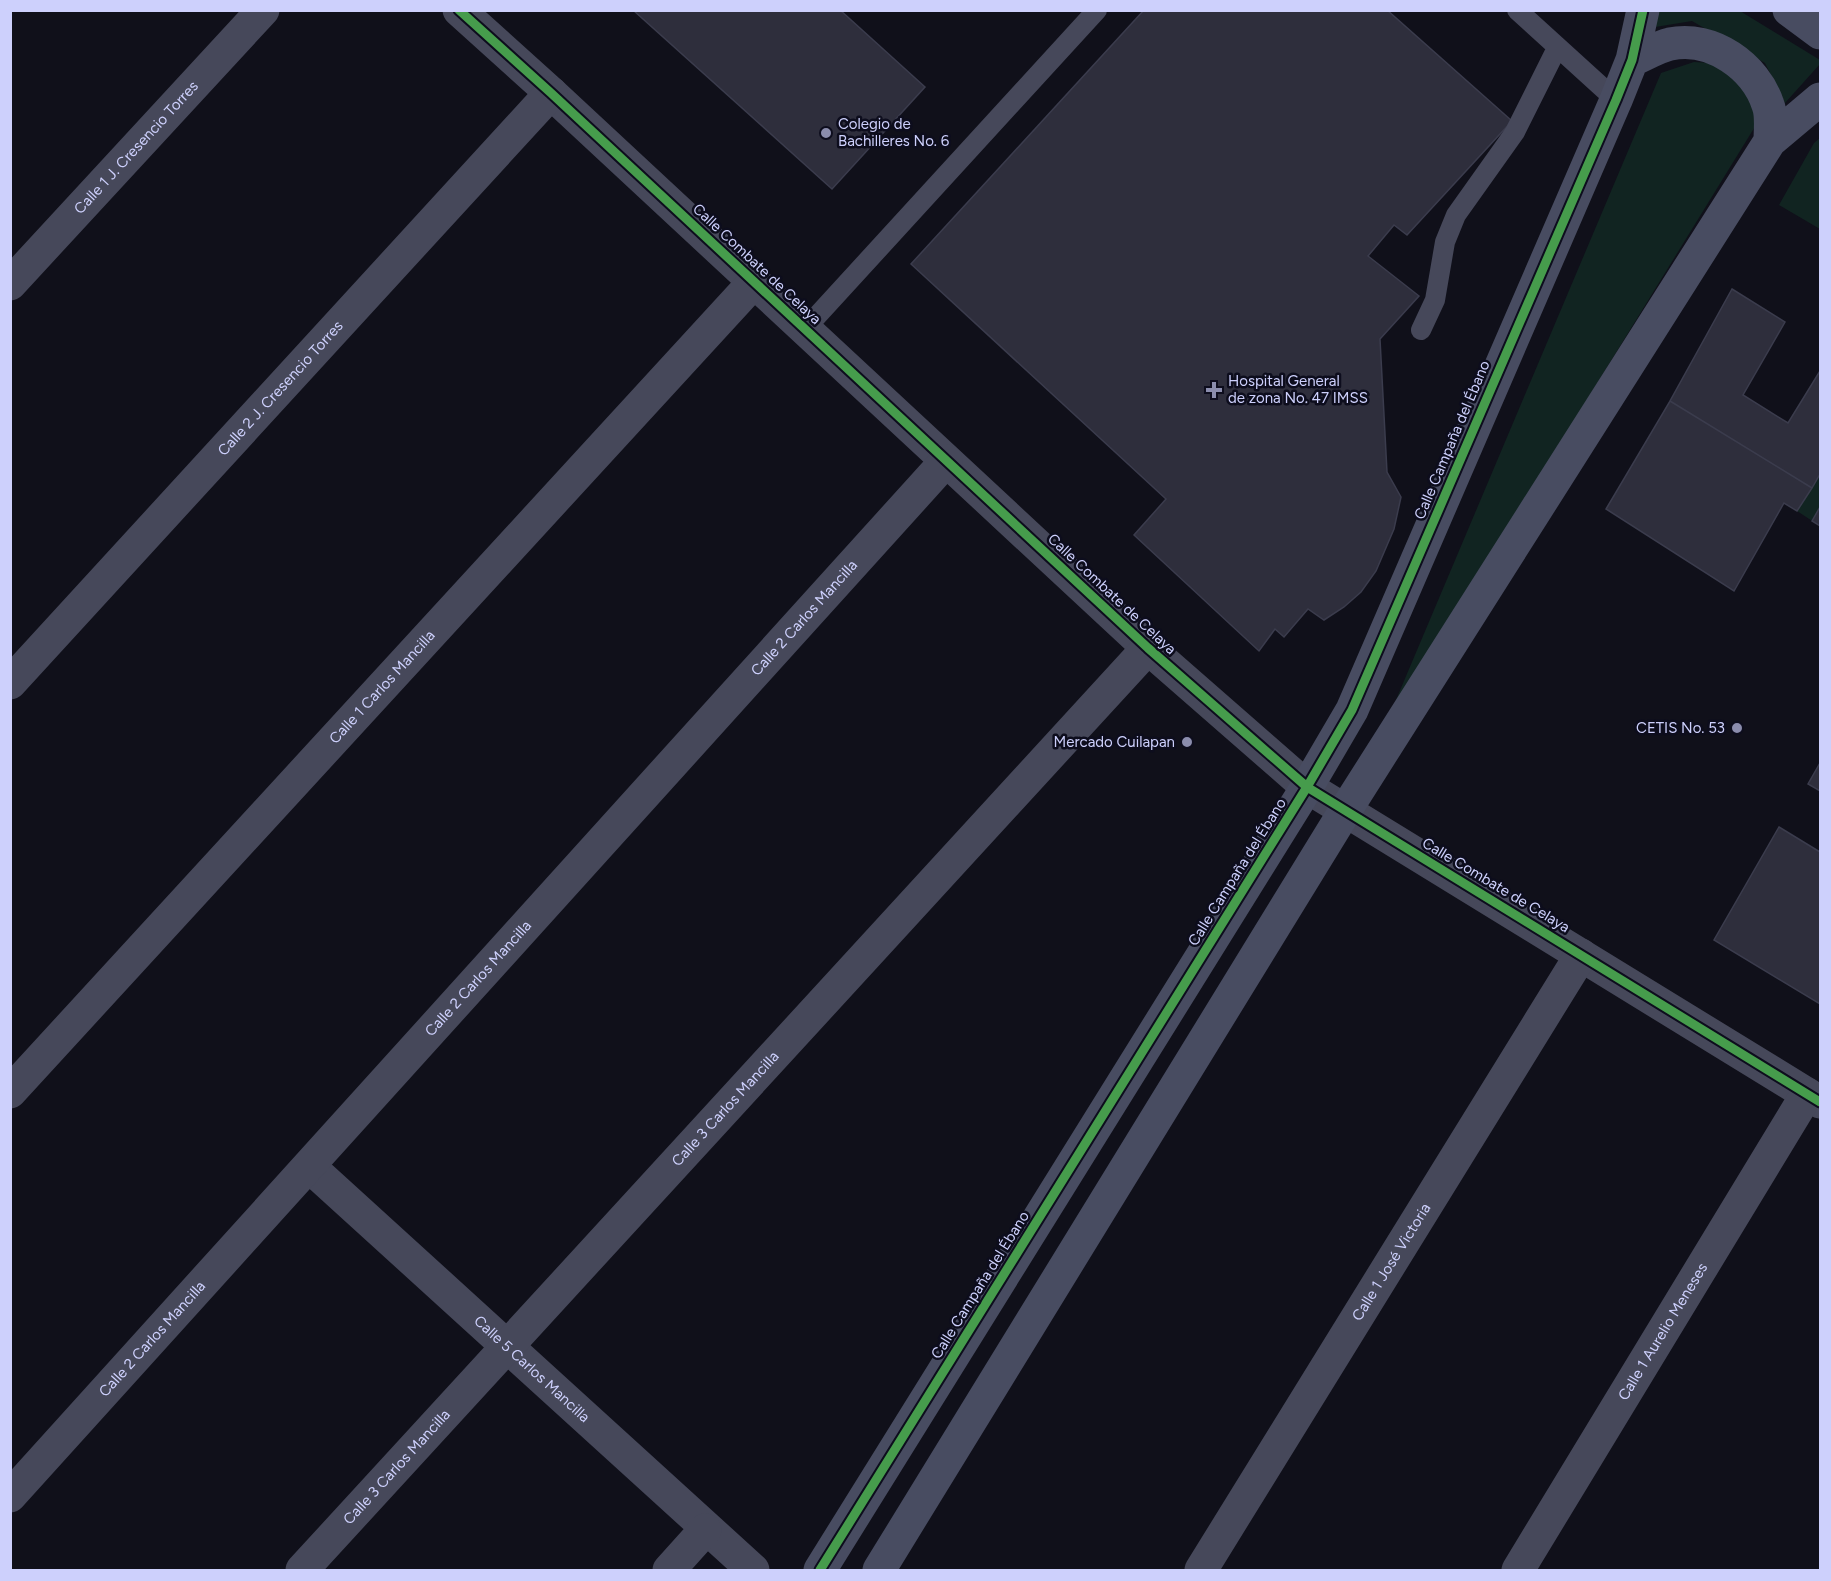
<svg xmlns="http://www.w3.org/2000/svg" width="1831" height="1581" font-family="Figtree,sans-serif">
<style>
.green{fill:#112421}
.building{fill:#2e2e3c;stroke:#3b3c4d;stroke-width:1.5}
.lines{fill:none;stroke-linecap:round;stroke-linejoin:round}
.lane{stroke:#46485a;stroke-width:20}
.street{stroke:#46485a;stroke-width:33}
.secondary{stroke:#484c61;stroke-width:33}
.cycleway-casing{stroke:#0d0d1d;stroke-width:13}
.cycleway{stroke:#469c4c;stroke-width:9}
.poi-dot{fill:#8b8dad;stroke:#0d0d1d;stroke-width:2}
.labels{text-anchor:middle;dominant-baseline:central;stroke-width:5;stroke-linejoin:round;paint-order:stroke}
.poi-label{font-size:15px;fill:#cdd0fc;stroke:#0d0d1d;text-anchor:start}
.street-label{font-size:15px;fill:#cdd0fc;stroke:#0d0d1d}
</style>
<rect width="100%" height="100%" fill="#10101a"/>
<path class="green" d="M1651,11H1740L1820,60V64L1785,103L1765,63L1692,21L1649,28Z
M1694,62L1728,64L1752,92L1756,125L1382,733L1661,73Z
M1820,138V229L1779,205L1814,143Z
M1820,474V526L1797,511Z"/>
<path class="building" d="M633,10H840L925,87L832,189Z
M1144,10H1387L1512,121L1407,235L1394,225L1368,256L1419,296L1380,339L1387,472L1401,497L1394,529L1376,571L1361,592L1344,607L1324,620L1308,609L1284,637L1275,629L1259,651L1134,535L1166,499L911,264Z
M1732,289L1785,322L1743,395L1788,423L1820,371V474L1812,488L1670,401Z
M1670,401L1812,488L1797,511L1784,503L1734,591L1606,509Z
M1820,507V526L1812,521Z
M1820,763V791L1808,784Z
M1779,827L1820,852V1004L1714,940Z"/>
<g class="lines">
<path class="lane" d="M1517,10L1616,100
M805,329L1097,10
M1421,330L1435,300L1445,242L1456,215L1515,132L1557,48"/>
<g class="street">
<path d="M459,10L551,93L1148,648L1307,787L1820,1102"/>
<path id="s1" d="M10,284L263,10"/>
<path id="s2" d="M10,683L551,93"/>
<path id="s3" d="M10,1092L754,282"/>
<path id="s4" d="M310,1167L753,1570"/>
<path id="s5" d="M10,1496L946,461"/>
<path id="s6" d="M302,1570L1148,648"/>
<path d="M669,1570L705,1530"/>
<path id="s7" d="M1201,1570L1581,955"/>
<path id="s8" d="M1518,1570L1807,1094"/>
</g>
<path class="secondary" d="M1789,10L1820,33
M1632,60C1644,55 1658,47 1670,44C1712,35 1756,67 1768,105C1772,115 1770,130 1770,141
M820,1570L1307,787L1352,710L1616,100L1632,60L1643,10
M879,1570L1345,811L1770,141L1820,99"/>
<defs>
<path id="cycleway" d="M459,10L551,93L1148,648L1307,787L1820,1102
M820,1570L1307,787L1352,710L1616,100L1632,60L1643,10"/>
</defs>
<use href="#cycleway" class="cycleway-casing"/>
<use href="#cycleway" class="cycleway"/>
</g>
<g class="poi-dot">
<circle cx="826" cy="133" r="6"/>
<path d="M1211 381h6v6h6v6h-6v6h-6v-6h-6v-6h6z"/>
<circle cx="1737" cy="728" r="6"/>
<circle cx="1187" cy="742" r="6"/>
</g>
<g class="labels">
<g class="poi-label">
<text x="838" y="124">Colegio de<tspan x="838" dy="17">Bachilleres No. 6</tspan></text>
<text x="1228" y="381">Hospital General<tspan x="1228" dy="17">de zona No. 47 IMSS</tspan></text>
<text x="1725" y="728" text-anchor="end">CETIS No. 53</text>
<text x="1175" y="742" text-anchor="end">Mercado Cuilapan</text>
</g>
<g class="street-label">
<text stroke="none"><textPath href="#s1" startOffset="186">Calle 1 J. Cresencio Torres</textPath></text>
<text transform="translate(757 264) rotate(43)">Calle Combate de Celaya</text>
<text stroke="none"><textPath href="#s2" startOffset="400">Calle 2 J. Cresencio Torres</textPath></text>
<text transform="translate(1452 440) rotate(-67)">Calle Campaña del Ébano</text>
<text transform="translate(1112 594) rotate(43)">Calle Combate de Celaya</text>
<text stroke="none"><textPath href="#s5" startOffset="1184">Calle 2 Carlos Mancilla</textPath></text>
<text stroke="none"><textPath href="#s3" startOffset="550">Calle 1 Carlos Mancilla</textPath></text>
<text transform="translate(1237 872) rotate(-58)">Calle Campaña del Ébano</text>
<text transform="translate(1496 885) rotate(31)">Calle Combate de Celaya</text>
<text stroke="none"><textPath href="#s5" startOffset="698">Calle 2 Carlos Mancilla</textPath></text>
<text stroke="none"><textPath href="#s6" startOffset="626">Calle 3 Carlos Mancilla</textPath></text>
<text stroke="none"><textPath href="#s7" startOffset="362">Calle 1 José Victoria</textPath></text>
<text transform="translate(980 1285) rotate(-58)">Calle Campaña del Ébano</text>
<text stroke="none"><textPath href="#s8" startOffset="279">Calle 1 Aurelio Meneses</textPath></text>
<text stroke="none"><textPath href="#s5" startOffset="212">Calle 2 Carlos Mancilla</textPath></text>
<text stroke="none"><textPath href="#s4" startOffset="300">Calle 5 Carlos Mancilla</textPath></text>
<text stroke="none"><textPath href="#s6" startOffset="140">Calle 3 Carlos Mancilla</textPath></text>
</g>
</g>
<rect width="1831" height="1581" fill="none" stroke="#cdd0fc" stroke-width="24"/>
</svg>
